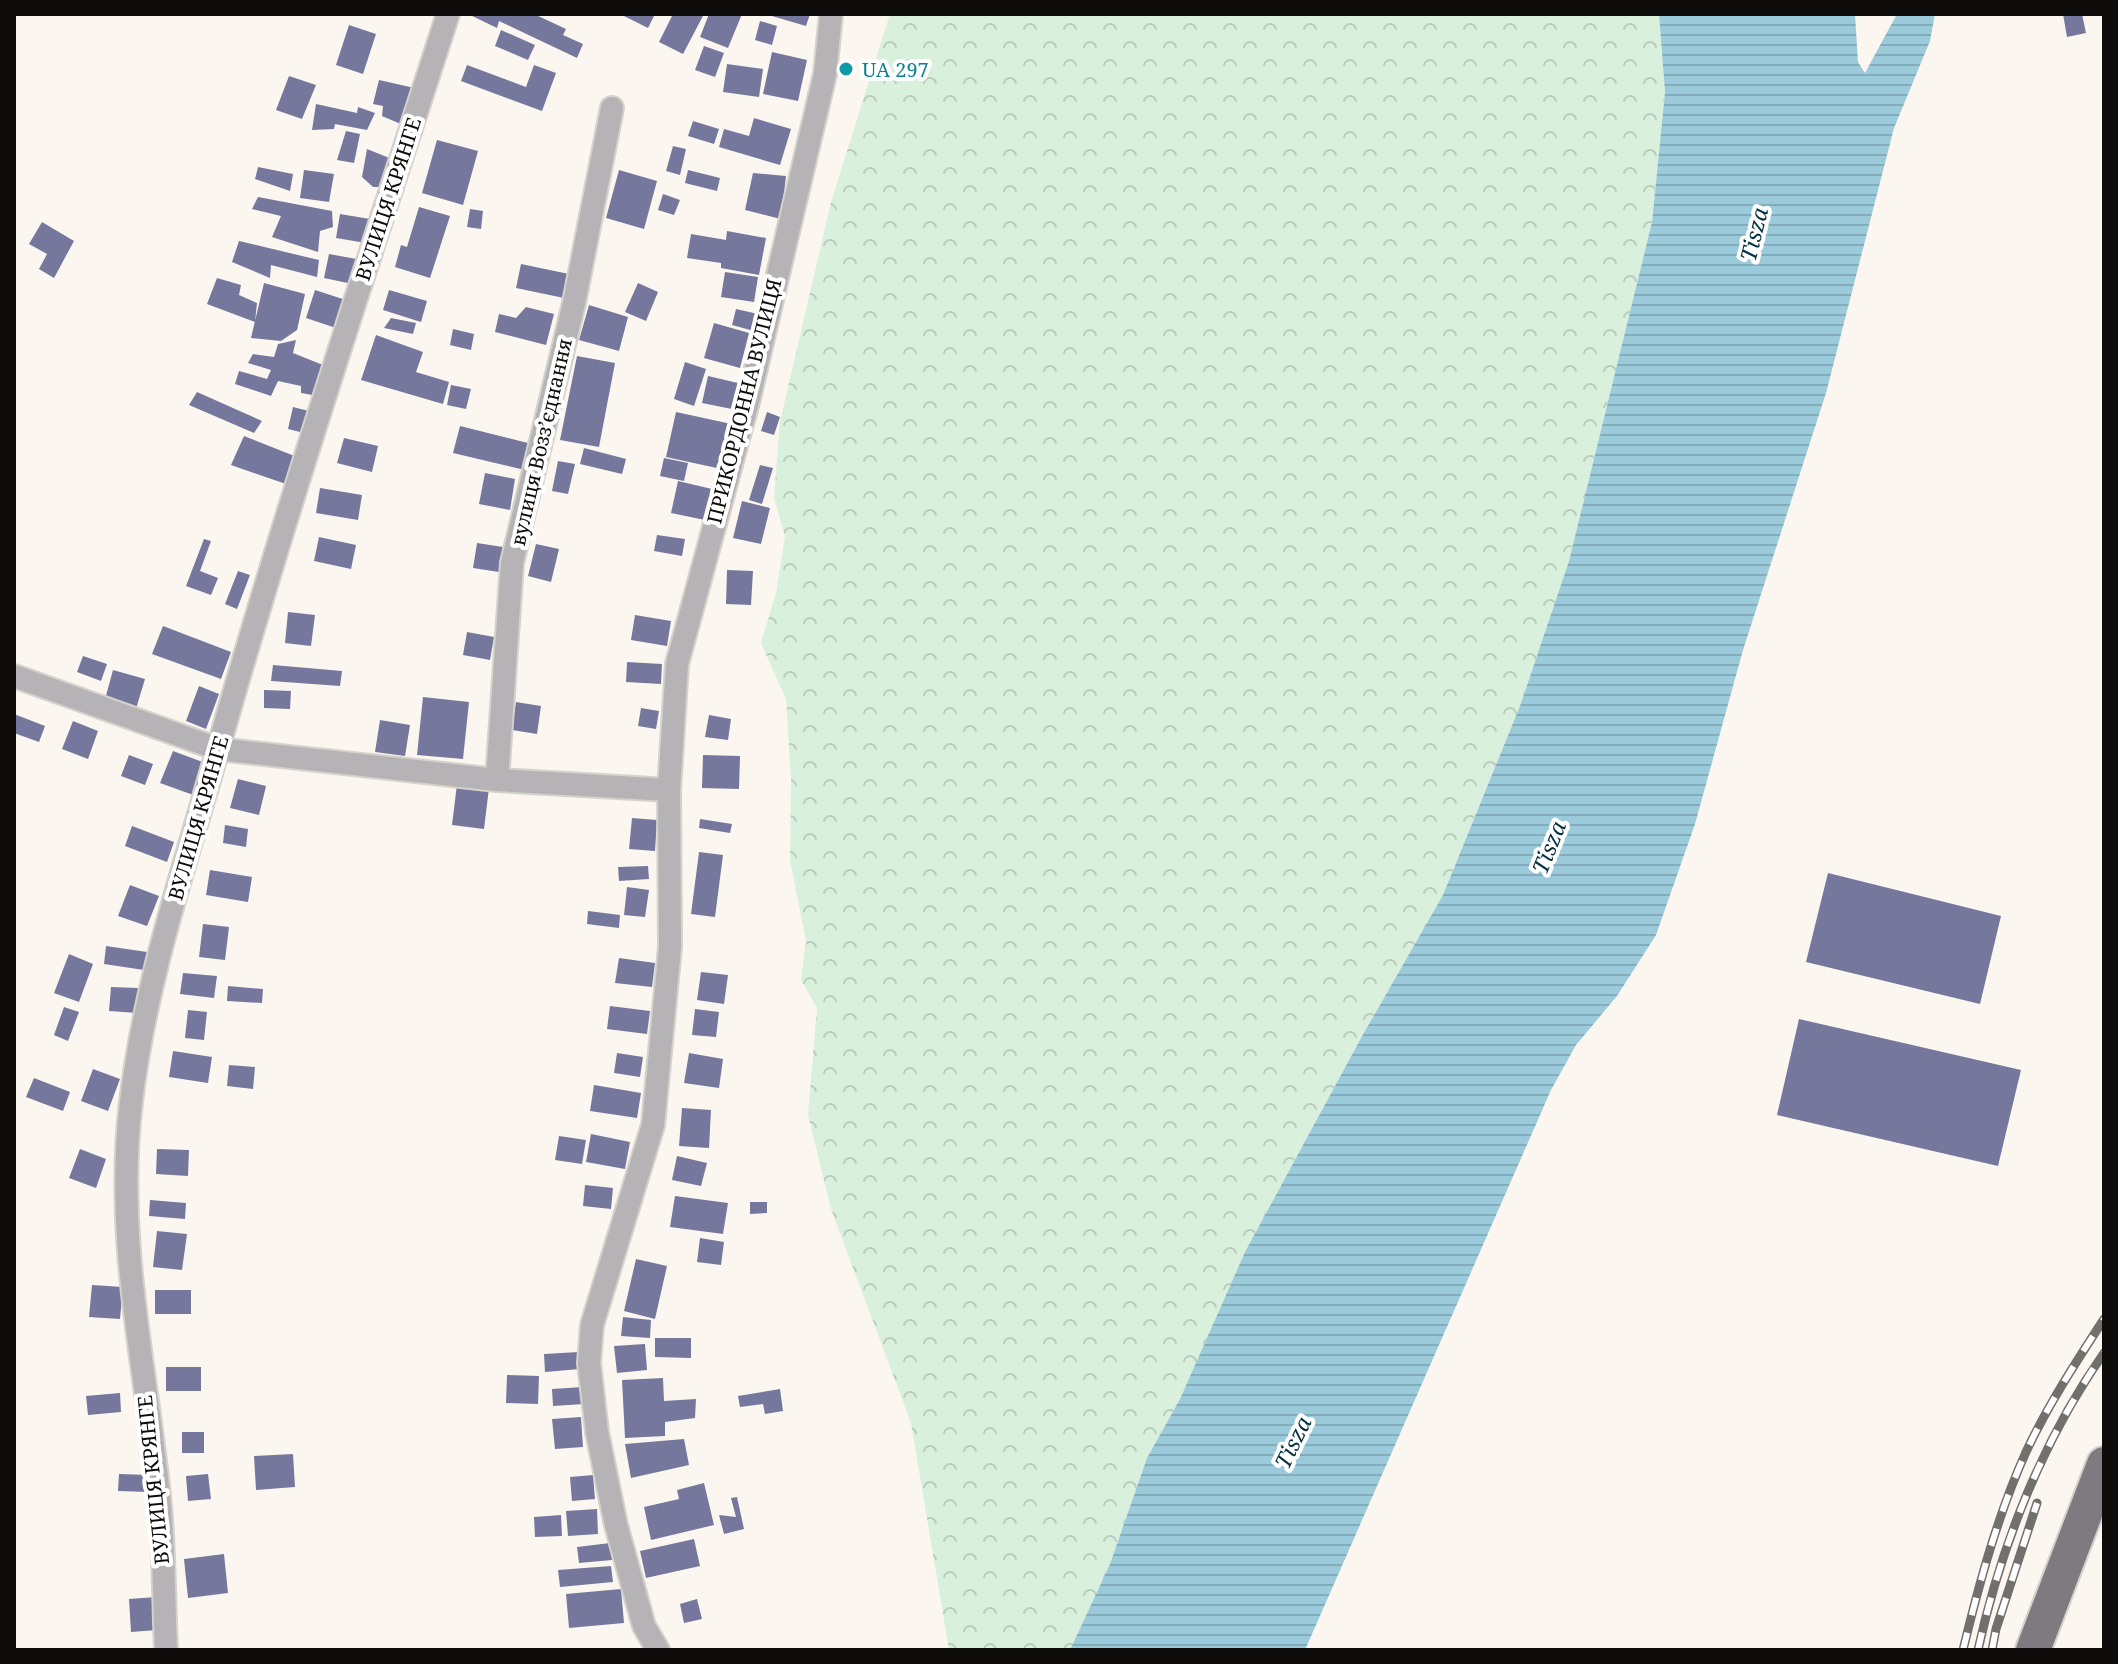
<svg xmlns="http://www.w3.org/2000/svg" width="2118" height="1664" font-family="'Noto Serif',serif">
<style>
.forest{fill:url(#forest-crowns)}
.water{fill:url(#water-rules)}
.building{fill:#75789c}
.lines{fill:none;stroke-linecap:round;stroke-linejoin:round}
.street-casing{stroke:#d5d1cb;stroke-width:26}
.primary-casing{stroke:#d5d1cb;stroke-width:38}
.street{stroke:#b5b3b6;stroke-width:22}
.primary{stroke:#7d7b80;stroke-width:34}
.rail-casing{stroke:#72706c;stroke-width:9}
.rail{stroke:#fff;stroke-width:6;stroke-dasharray:18;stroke-linecap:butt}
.culture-dot{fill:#0f9aa8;stroke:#fff;stroke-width:3}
.labels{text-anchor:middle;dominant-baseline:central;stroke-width:8;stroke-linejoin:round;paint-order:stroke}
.culture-label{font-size:20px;fill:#0d838f;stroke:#fff;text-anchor:start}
.street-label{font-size:20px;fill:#0d0c0a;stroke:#fff}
.water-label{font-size:22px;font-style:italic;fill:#04313e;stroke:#fff}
</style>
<defs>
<pattern id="forest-crowns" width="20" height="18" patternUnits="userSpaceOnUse" patternTransform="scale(2)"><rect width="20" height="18" fill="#d9f0dd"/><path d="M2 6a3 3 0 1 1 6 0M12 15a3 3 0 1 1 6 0" fill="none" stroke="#b9cdbc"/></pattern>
<pattern id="water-rules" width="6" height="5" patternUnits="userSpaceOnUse" patternTransform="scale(2)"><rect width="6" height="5" fill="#9bcada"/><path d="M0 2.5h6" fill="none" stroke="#84acba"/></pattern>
</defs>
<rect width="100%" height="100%" fill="#fbf7f0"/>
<path class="forest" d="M890,14H1659L1665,92L1652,222L1569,561L1520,706L1443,895L1361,1038L1245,1252L1180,1399L1147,1458L1110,1564L1070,1650H949L911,1423L831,1209L808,1115L817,1008L801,980L806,941L790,860L791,778L786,699L761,643L776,593L785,536L774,498L780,422L831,202Z"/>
<path class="water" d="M1659,14H1855L1858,62L1865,73L1897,14H1935L1930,41L1894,128L1826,393L1743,650L1695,824L1656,935L1617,996L1576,1045L1551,1090L1305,1650H1070L1110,1564L1147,1458L1180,1399L1245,1252L1361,1038L1443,895L1520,706L1569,561L1652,222L1665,92Z"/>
<path class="building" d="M468,14H534L566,29L563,35L583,44L577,58L499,21L497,28Z
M620,14H655L648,28Z
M673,14H704L683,54L659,42Z
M709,14H742L728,48L700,37Z
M765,14H810L806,26Z
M2063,14H2082L2086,33L2067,37Z
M760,21L777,26L772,45L755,40Z
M349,25L376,34L363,74L336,65Z
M501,30L535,45L528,60L495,46Z
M704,46L724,53L715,77L695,70Z
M772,52L807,60L798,101L763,94Z
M727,64L763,69L759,97L723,92Z
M467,65L526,87L534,65L556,73L542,111L461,81Z
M289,76L316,85L302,119L276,110Z
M379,80L419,89L403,125L382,116L383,106L373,104Z
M316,104L357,113L358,107L375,113L367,130L335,124L334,129L312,130Z
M754,118L791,129L780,165L719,147L724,129L749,136Z
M693,121L719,129L714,144L688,136Z
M346,131L360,134L354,163L337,160Z
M437,140L478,151L463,205L422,193Z
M673,146L686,149L680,175L666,171Z
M367,149L392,159L384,187H373L362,177Z
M258,167L293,174L290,191L255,179Z
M304,170L334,174L329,202L300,198Z
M619,170L657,181L644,229L606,218Z
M688,170L720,178L717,191L685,183Z
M753,173L786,176L781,219L745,210Z
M663,194L680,200L674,215L658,210Z
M258,197L332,211L333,227L320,231L318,252L272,237L281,216L252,209Z
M419,207L450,216L430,278L395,267L401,245L407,247Z
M470,209L483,211L481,229L467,227Z
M340,214L376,220L372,244L336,238Z
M42,222L74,241L54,278L39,269L47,254L29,244Z
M727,231L766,238L759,275L721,268V263L687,258L691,234L726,240Z
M239,241L319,260L317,277L271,265L270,278L232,262Z
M329,254L362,260L357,285L324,278Z
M521,264L569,274L564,298L516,288Z
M725,272L758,277L754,302L721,297Z
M217,278L241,285L239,295L257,303L255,322L207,304Z
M264,283L305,294L297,330L281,341L251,338Z
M638,283L658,292L646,321L625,312Z
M315,290L355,303L345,331L306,318Z
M389,290L427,301L421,322L383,310Z
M589,305L628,317L619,351L579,340Z
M526,307L554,314L546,345L495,332L499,314L516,318Z
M736,309L758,314L754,331L732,325Z
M391,318L416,323L413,334L384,328Z
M714,323L749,333L740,368L704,358Z
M453,329L474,334L471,350L450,345Z
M376,335L423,352L416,372L449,382L443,404L361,380Z
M296,340L293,353L328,367L318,396L301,393V386L278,381L271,396L235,384L239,371L267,379L271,370L248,363L253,354L274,357L278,344Z
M577,356L615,363L599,447L560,440Z
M685,362L706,369L694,406L674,399Z
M708,376L738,383L732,409L702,403Z
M451,385L471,389L466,409L447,405Z
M197,392L262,421L254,433L189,405Z
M293,407L309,411L304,433L288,429Z
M676,412L736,425L726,470L666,457Z
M767,412L780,417L774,435L761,431Z
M460,426L532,444L525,470L453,453Z
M244,436L297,457L286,484L231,465Z
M344,438L378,446L372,472L337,463Z
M584,448L626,459L622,474L580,464Z
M664,458L688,463L684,481L660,476Z
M558,461L575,464L568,494L552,491Z
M760,465L773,468L762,504L749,500Z
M485,473L515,479L510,510L479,504Z
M678,481L712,489L705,520L671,513Z
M320,488L362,495L358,520L316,513Z
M742,501L770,508L761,544L733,538Z
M657,535L685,539L682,556L654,551Z
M319,537L356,545L351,569L314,561Z
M204,539L211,541L200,571L218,578L211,595L186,586Z
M477,543L503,547L499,572L473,568Z
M536,544L559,549L551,582L528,576Z
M727,570L753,571L751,605L726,604Z
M238,571L250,575L237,609L225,604Z
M288,612L315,615L311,646L285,643Z
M635,615L671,621L667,646L631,640Z
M163,626L231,652L221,679L152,654Z
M467,632L494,637L490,660L463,655Z
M83,656L107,664L101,681L77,672Z
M627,662L662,664L661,684L626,682Z
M273,665L342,671L340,686L271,681Z
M113,670L145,679L135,712L104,703Z
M199,686L219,694L206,729L186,721Z
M264,690L291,691L290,709L264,708Z
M423,697L469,702L463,759L417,755Z
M516,702L541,706L537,734L512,730Z
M641,708L659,711L656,729L638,726Z
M14,714L45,726L39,742L14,733Z
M709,715L731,719L728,740L705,737Z
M380,720L410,725L405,756L375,752Z
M73,721L98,731L88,759L62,749Z
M173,751L208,764L196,796L160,783Z
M129,755L153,764L145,785L121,776Z
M703,755L740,756L739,789L702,788Z
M238,779L266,786L259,815L230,808Z
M457,784L489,788L484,829L452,825Z
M632,818L657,820L655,851L629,849Z
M700,819L732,824L730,833L699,828Z
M225,825L248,829L246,847L223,843Z
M132,826L174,842L167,862L125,846Z
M699,852L723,855L715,917L691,914Z
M648,866L649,879L619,881L618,867Z
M210,870L252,877L248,902L206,895Z
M1828,873L2001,916L1980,1004L1806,962Z
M130,885L159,896L147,926L118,916Z
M627,887L649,890L645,917L624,915Z
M588,911L620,915L619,928L587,924Z
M203,924L229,927L225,960L199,957Z
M106,946L147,952L144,970L104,964Z
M69,954L93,964L79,1002L54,993Z
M619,958L655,963L652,987L615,983Z
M701,972L728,975L724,1004L697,1000Z
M183,973L217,976L214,998L180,994Z
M228,986L263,989L262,1003L227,1001Z
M111,987L138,988L137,1013L109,1011Z
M610,1006L650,1011L647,1034L607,1029Z
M64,1007L79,1012L68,1041L54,1035Z
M695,1009L719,1012L716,1037L692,1035Z
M188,1010L207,1012L204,1040L185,1038Z
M1799,1019L2021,1070L1998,1166L1777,1115Z
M173,1051L212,1057L208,1083L169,1077Z
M617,1053L643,1057L640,1077L614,1073Z
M689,1053L723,1059L719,1088L684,1083Z
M229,1065L255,1067L253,1089L227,1086Z
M93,1069L120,1079L108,1111L81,1101Z
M34,1078L70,1092L63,1111L26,1097Z
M594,1085L641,1093L637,1118L590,1111Z
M682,1108L711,1110L709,1148L679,1146Z
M591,1134L630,1142L625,1169L586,1162Z
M559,1136L586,1140L582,1164L555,1160Z
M80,1149L106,1159L96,1188L69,1178Z
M157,1149L189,1150L188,1176L156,1174Z
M677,1156L707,1163L701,1186L672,1180Z
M585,1185L613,1188L611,1209L583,1206Z
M675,1196L728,1203L723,1234L670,1227Z
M150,1200L186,1203L185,1219L149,1216Z
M750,1202H767V1213L750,1214Z
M157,1231L187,1234L182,1270L153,1267Z
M700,1238L724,1242L721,1265L697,1262Z
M636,1259L667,1266L655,1319L624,1311Z
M92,1285L123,1287L120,1319L89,1317Z
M155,1290H191V1314H155Z
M623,1317L651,1320L650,1338L621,1336Z
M655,1338H691V1358L655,1357Z
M645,1344L647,1370L617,1373L614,1346Z
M579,1352L580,1369L545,1372L544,1354Z
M166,1367H201V1391H166Z
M507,1375L539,1376L538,1404L506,1403Z
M663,1378L664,1401L696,1399L695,1418L665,1422V1436L625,1438L622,1380Z
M583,1387L584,1404L553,1406L552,1389Z
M780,1389L783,1411L765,1414L763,1404L740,1407L738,1396Z
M120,1393L121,1412L88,1415L86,1396Z
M581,1417L583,1447L555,1449L552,1419Z
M182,1432H204V1453H182Z
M684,1439L689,1465L631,1478L625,1444Z
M293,1454L295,1487L256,1490L254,1456Z
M119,1474L149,1475L148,1492L118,1491Z
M208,1474L211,1499L188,1501L186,1476Z
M593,1475L595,1499L572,1501L570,1477Z
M704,1483L714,1525L651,1540L644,1507L679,1499L677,1490Z
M737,1497L744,1529L724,1534L719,1515L736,1517L731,1498Z
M597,1509L598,1534L568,1536L566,1511Z
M561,1515L562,1536L535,1537L534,1517Z
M694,1539L700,1566L646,1578L640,1551Z
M610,1543L612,1560L579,1563L577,1547Z
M224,1554L228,1593L188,1598L184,1559Z
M611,1566L613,1582L560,1587L558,1570Z
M621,1589L624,1623L569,1628L566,1594Z
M156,1597L157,1630L131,1632L129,1599Z
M697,1599L702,1619L684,1623L680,1604Z"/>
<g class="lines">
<defs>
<path id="street" d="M14,676L218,749L497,780L669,790
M497,780L512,563L574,303L612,108
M166,1650C164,1602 164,1554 160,1506C147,1370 114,1242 131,1102C145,981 185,866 218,749C288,502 369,259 448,14
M658,1650L644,1626L616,1525L597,1432L589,1363L592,1325L653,1125L670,947L669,790L677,664L749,398L825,74L831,14"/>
<path id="primary" d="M2033,1650L2104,1464"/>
</defs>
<use href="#street" class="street-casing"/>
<use href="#primary" class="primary-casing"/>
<use href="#street" class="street"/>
<use href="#primary" class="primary"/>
<defs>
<path id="rail" d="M1963,1650C1979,1584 1998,1514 2026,1452C2048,1405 2076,1362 2104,1319
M1978,1650C2001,1546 2042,1441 2104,1353
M1992,1650L1996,1629L2037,1503"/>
</defs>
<use href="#rail" class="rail-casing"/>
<use href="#rail" class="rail"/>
</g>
<circle class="culture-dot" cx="846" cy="69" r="8"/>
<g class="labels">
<g class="culture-label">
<text x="862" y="69">UA 297</text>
</g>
<g class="street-label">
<text transform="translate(388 199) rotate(-72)">ВУЛИЦЯ КРЯНГЕ</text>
<text transform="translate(744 401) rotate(-76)">ПРИКОРДОННА ВУЛИЦЯ</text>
<text transform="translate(541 442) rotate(-77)">вулиця Воззʼєднання</text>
<text transform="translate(198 818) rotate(-74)">ВУЛИЦЯ КРЯНГЕ</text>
<text transform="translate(153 1480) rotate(-96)">ВУЛИЦЯ КРЯНГЕ</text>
</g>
<g class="water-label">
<text transform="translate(1753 234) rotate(-76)">Tisza</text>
<text transform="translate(1548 847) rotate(-68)">Tisza</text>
<text transform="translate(1292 1442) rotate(-64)">Tisza</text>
</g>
</g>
<rect width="2118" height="1664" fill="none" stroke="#0d0c0a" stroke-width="32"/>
</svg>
